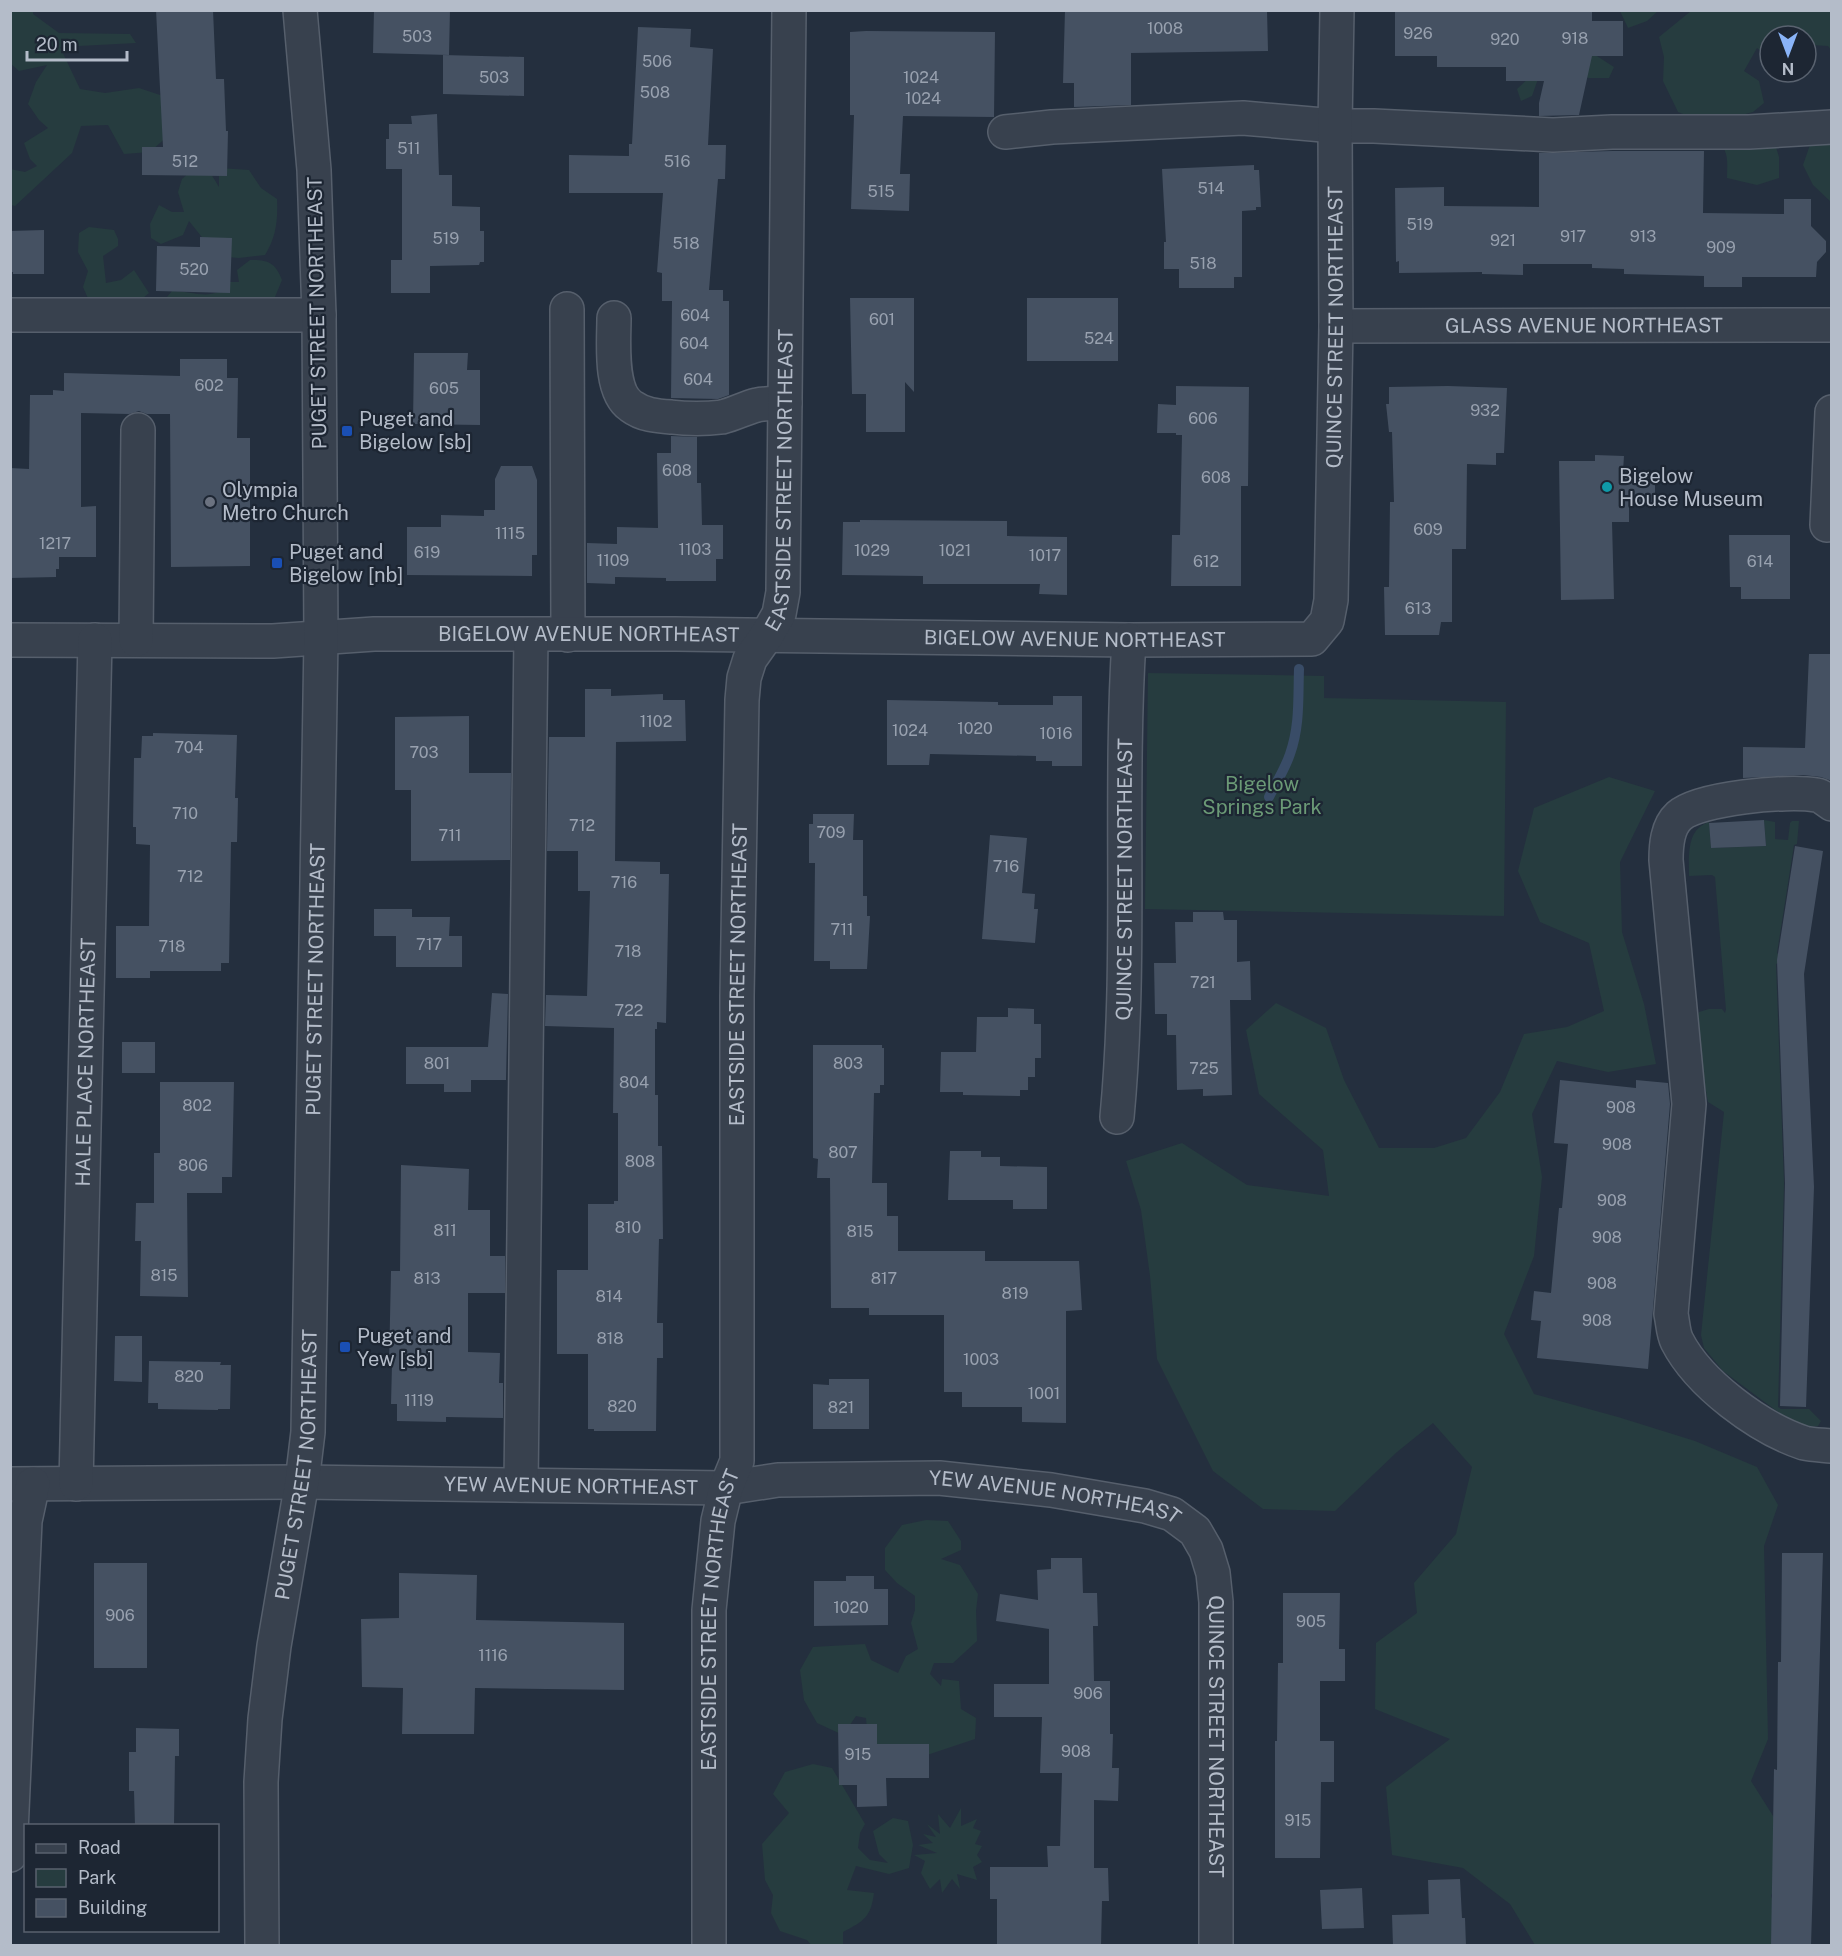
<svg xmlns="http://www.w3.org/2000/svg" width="1842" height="1956" font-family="'Public Sans',sans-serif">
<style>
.green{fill:#263c3f}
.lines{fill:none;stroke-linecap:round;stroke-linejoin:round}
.stream{stroke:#394c67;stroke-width:10}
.building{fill:#455162}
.minor-casing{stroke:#565f6c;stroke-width:36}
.minor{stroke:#38414e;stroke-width:33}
.transit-dot{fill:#1a4fb4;stroke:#1d2633;stroke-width:2}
.culture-dot{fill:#0f9aa8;stroke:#1d2633;stroke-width:2}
.worship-dot{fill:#6b7280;stroke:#1d2633;stroke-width:2}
.labels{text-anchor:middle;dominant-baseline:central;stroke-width:4.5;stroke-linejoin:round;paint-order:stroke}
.number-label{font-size:16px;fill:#98a1af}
.street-label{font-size:20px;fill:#b4bcc9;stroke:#1d2633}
.poi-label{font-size:20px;fill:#b4bcc9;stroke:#1d2633;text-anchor:start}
.park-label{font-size:20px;fill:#6b9a76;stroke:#1d2633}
</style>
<rect width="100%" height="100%" fill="#242f3e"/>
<path class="green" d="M11,11H33V14L59,33L130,34L136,43L60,47L80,89L105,93L139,88L169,98L171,133L150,152L124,154L108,125L81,126L72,153L15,206L11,205L10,169L25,172L37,166L30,159L24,143L48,128L39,120L28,104L36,82L47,65L19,71L11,64Z
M1532,11H1598L1581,13L1589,51L1614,67L1609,78H1589L1563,72L1538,79L1532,96L1521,101L1517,89L1533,74Z
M1620,11H1658L1647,21L1628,28Z
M1691,11H1831V50L1828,46L1811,45L1806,67V36H1770V58L1757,48L1744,71L1759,81L1764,103L1753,112L1731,118L1775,144L1779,157V178L1757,185L1727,178C1727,170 1728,161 1726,154C1720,132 1698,119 1678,112L1663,81L1664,57L1659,37Z
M1831,133V202L1813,185L1803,165L1812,139Z
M219,168L249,170L261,188L277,199C278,221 276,237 265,255L239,258L217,256L189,221L183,235L161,244L151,238L150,224L159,205L172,212H184L178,192L182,179L193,169H208L219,187Z
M89,227L114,230L118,239V246L103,256L106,283L121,280L134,270L149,293L136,304L90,303L83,287L88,271L78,252L79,233Z
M250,260C268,260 275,262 282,280L275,297L266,301L169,302L167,297L172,291C193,291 216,303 228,282H239L237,270Z
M1148,673L1324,676V698L1506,702L1504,916L1145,909Z
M1609,777L1655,791L1620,862L1622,932L1644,1004L1656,1064L1608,1072L1557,1061L1532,1114L1542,1177L1534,1256L1504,1334L1534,1394L1618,1417L1695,1441L1757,1467L1778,1505L1764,1546L1768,1739L1751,1781L1790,1843L1771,1896L1789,1945H1535L1510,1904L1463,1868L1392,1855L1386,1787L1450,1739L1375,1709L1376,1643L1417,1613L1414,1583L1456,1534L1472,1467L1433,1423L1397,1452L1335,1511L1263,1509L1213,1471L1157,1359L1150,1276L1141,1210L1126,1161L1182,1143L1247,1185L1329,1196L1323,1150L1259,1094L1246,1030L1276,1003L1326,1028L1344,1080L1379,1148H1434L1466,1138L1500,1092L1524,1034L1567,1027L1604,1011L1589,943L1540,922L1518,871L1534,808Z
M1764,820L1775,822V839L1788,840L1790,823L1792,821H1799L1797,844L1794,845L1777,953L1780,955V962L1776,964L1784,1183L1778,1407L1781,1409H1809L1821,1421L1818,1426L1807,1427L1778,1412L1723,1371L1704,1348L1701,1335L1724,1112L1708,1102L1700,1060L1697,1018L1699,1012L1709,1009H1722L1725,1013L1726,1010L1715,877L1712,875L1689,876C1689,857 1686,829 1709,822L1711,848L1766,846Z
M926,1520L948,1521L961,1541V1550L941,1559L960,1565L978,1594L976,1611L977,1641L953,1663H934L930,1674L941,1686L942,1679L959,1681L961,1709L976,1718L975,1739L918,1758L898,1757L868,1741L866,1718L856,1716L843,1735L817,1723L804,1700L800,1670L813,1647L865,1644L871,1660L898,1673L906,1656L918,1649L911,1623L915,1610V1596L897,1583L885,1570V1548L902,1525Z
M813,1764L832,1768L865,1824L860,1833L858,1848L870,1860L888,1863L879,1854L873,1831L893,1818L908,1821L913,1845L909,1868L889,1874L856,1866L847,1890L874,1893C871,1917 864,1921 843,1932V1945L812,1946L807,1940L780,1931L771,1913L773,1895L765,1880L762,1844L789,1813L773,1794L785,1772Z
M961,1808V1826L977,1819L973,1828L981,1831L975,1844L982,1846L977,1855L982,1862L973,1867L977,1880L957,1874L960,1889L952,1879L942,1893L940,1879L930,1889L921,1873L925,1861L914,1855L937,1853L918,1845L933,1843L923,1834L936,1837L927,1824L940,1834L938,1814L950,1828Z"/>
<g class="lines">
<path class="stream" d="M1269,797C1276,783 1285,769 1290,754C1300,726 1298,698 1299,669"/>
</g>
<path class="building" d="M156,10H213L216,79H224L226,131H228L227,176L142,175V147H163Z
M374,10H450L449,55L373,53Z
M1065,10H1267L1268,51L1131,53V105L1074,107V83H1063Z
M1395,10H1592V21H1623V56H1592L1579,115L1539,116V103L1544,81H1506V67H1437V56H1395Z
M638,27L691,29L690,47L713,49L708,145H726L725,179H718L709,290H723V301H729V395L718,399L671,398L672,301H662V273L657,272L663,193H569V155L629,156V144H632Z
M866,31L995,32L994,117L903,116L900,174H910L909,211L851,209L854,115H850V32Z
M443,55L524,57V96L443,94Z
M437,114L439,175H452V206L480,207V231H484V262H480L479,265L430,266V293H391V260H402V169H386V139H389V124H412L411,116Z
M1612,151H1704L1703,213L1784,214V199H1811V226L1826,241V252L1817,262L1816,277H1742V287H1704V276L1624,274V269L1592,268V264H1523V275L1482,274V272L1399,273V261L1396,262L1395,188L1444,187V206L1539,207V153Z
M1254,165V170H1259L1261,207H1256V210L1242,211V277H1234V288H1179V269H1164V242H1166L1162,169Z
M44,230V274H13V272H10V231Z
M200,237L232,238L230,293L156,291L157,246L200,247Z
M850,298H914V392L905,382V432H866V394H852Z
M1027,298H1118V361H1027Z
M414,353H468L467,370H480V425L413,424Z
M180,359H227V378H238L237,438H250V566L171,567L170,414H147L139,411L129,414L81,413V507L96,506V557H59V569H56V577L10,578V468L29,469L30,395H53V390L64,391V373L180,376Z
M1176,386L1249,387L1248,486H1241V586H1171L1172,535H1180L1182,435H1176V433H1157L1158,404L1176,405Z
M1448,386L1507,388L1504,453H1496V465L1467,464L1466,549H1452V622H1441L1439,635H1385L1384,587H1389L1390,502H1394L1392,432H1389L1386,404H1389V387Z
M671,436L697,437V483H701L702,525H723V559H716V581H666V578L615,577V584L587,583V543L617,544V527L658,528L657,453H671Z
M1595,455L1624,456L1623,471H1655V502H1629V522H1612L1614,599L1561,600L1559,461H1595Z
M501,466H532L537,480V555H532V576L407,575V527H441V515L484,516V510H495V479Z
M860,520L1007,521V536L1067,537V595L1039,594L1040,584H923V576L842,575L843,522H860Z
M1729,535H1790V599H1741V587H1730Z
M1809,654H1832V781L1821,777L1803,775L1743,778V747L1805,748Z
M585,689H611V696L663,694V700H685L686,741L616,742L615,861L660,862V874H669L666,1023L657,1022V1029H655V1095H658V1146H662L663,1239H659L657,1323H663V1358H657L656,1431H594V1429H588V1354H557V1270H588V1204H614V1201H618V1113H613L614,1028L545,1026L546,995L587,996L590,891H578V851H547L549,737H585Z
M1053,696H1082V766H1052V761H1036V756L930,754L929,765H887V700L998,702V705H1053Z
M469,716V773H511L510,860L411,861V790H395V717Z
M153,733L237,735L235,798H238L237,842H231L229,963H221V971H150V978H116V926H149L150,845L136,844V827H133L134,758H141L142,736H153Z
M813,814H854L853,840H863V896H867V916H870L867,969H830V961H814L815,863H809V824H813Z
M1764,820L1766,846L1711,848L1709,823Z
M990,835L1027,838L1022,893L1035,894L1034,909H1038L1035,943L982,939Z
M1795,846L1823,851L1804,974L1814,1187L1806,1407L1780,1406L1785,1183L1777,960Z
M374,909H412V917H450L449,936H462V967H396V936H374Z
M1193,912H1223L1224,920H1237V962L1250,961L1251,1000H1230L1232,1095L1203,1096V1089L1177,1090L1176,1035H1167V1014H1155L1154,963H1176L1175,922H1193Z
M492,993L508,994L506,1080H471V1092H444V1084H406V1047H488Z
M1008,1008L1034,1009V1024H1041V1058H1035V1077H1028V1090H1020V1096L963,1095V1092H940L941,1052H976L977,1017H1008Z
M122,1042H155V1073H122Z
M813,1045H882V1048H884V1085H880V1093H874L872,1183H887V1216H898V1251H985V1261H1079L1082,1310L1066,1311V1423L1022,1422V1407H962V1392H944V1315H869V1308H831L830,1178H817L818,1159L813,1158Z
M1560,1080L1636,1088V1080L1668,1083L1670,1104L1648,1369L1537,1358L1541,1321L1531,1320L1534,1291L1551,1293L1559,1208H1562L1568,1144L1554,1143Z
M160,1082H234L232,1177H222V1193H187L188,1297L140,1296L141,1241H135L136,1203H154V1153H160Z
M950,1151H981V1157H1000V1166L1047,1167V1209H1013V1200H948Z
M401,1165L469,1169L468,1210H490V1256H505V1293H468V1352L500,1353L499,1383H503V1418L446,1417V1422L397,1421V1404H391L392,1365H389L391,1271H400Z
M115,1336H142V1382L114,1381Z
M149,1361L221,1362L220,1365H231L230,1409H218V1410L158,1409V1403H148Z
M829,1379H869V1429H813V1384L829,1385Z
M1782,1553H1823L1811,1946H1771L1774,1769L1777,1770L1778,1662H1781Z
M1051,1558H1082L1083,1593H1097L1098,1626H1093L1094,1681H1110V1734H1113L1112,1768H1119L1118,1801L1094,1800V1868H1108L1109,1901H1102L1101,1946H997V1899H990V1867H1048L1047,1846H1060L1062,1773H1040L1042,1717H994V1684H1049V1629L996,1621L1000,1594L1038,1600L1037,1570L1051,1569Z
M94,1563H147V1668H94Z
M399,1573L477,1575L476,1620L624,1623V1690L475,1688L474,1734H402L403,1688L362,1687L361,1619L399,1618Z
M846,1576H874V1589H888V1625L814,1626V1581H846Z
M1283,1593H1340L1339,1649H1345V1681H1320V1741H1334V1782H1321L1320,1858H1275V1741H1277L1278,1663H1283Z
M838,1724H877V1744H929V1778H886L887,1806L857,1807V1785H839Z
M136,1728L179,1729V1756H175L174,1826H135L134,1791H129V1752H136Z
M1460,1879L1462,1918H1465L1466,1946H1393L1392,1915L1429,1914L1428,1880Z
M1362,1888L1364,1928L1322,1929L1320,1890Z"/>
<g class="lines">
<defs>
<g id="minor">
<path d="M1005,132L1052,127L1243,118L1335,126H1374L1553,135L1612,132H1749L1832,127"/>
<path d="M567,309L568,635"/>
<path d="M10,315H319"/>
<path d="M614,318C614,342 609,391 631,406C643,415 657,416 671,417C687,419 706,419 722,417C734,414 745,408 757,405C766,403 776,404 785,403"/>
<path id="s1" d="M1336,326L1832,325"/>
<path d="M1827,525L1832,412"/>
<path id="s2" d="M10,640L273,641L374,634H676L1129,640L1312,639L1327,621L1331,600L1336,326L1335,126L1337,10"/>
<path d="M136,640L138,430"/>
<path d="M1832,804C1827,801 1821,795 1816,795C1788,790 1699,798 1679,816C1667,827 1666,846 1666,860L1689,1104L1671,1314C1673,1323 1673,1333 1677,1341C1699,1384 1759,1428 1804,1443C1813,1445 1823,1445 1832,1446"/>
<path id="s3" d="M1117,1117C1132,958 1119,798 1129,640"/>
<path id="s4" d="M10,1484L302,1482L726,1488L778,1480L939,1478L1051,1490L1145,1506L1172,1514L1195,1531L1206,1550L1213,1573L1216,1602V1946"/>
<path id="s5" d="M76,1484L95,640"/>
<path d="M521,1485L531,635"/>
<path d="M10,1855L25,1521L33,1484"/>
<path id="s6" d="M262,1946L261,1782L265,1719L274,1646L302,1482L308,1432L321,638L319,315L314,170L300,10"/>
<path id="s7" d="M709,1946V1610L718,1521L726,1488L737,1461V996L742,700L744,678L750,659L767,635L779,614L783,592L789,10"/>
</g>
</defs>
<use href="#minor" class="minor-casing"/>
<use href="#minor" class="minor"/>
</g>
<g class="transit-dot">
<rect x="341" y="425" width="12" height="12" rx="3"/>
<rect x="271" y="557" width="12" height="12" rx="3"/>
<rect x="339" y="1341" width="12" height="12" rx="3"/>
</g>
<circle class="culture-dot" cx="1607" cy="487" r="6"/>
<circle class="worship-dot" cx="210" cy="502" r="6"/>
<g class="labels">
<g class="number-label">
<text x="1165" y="28">1008</text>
<text x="1418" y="33">926</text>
<text x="417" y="36">503</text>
<text x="1575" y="38">918</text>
<text x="1505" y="39">920</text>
<text x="657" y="61">506</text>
<text x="494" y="77">503</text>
<text x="921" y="77">1024</text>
<text x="655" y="92">508</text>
<text x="923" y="98">1024</text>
<text x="409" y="148">511</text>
<text x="185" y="161">512</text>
<text x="677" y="161">516</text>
<text x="1211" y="188">514</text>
<text x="881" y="191">515</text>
<text x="1420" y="224">519</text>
<text x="1573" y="236">917</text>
<text x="1643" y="236">913</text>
<text x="446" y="238">519</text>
<text x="1503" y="240">921</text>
<text x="686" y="243">518</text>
<text x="1721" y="247">909</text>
<text x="1203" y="263">518</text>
<text x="194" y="269">520</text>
<text x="695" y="315">604</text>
<text x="882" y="319">601</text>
<text x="1099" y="338">524</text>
<text x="694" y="343">604</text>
<text x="698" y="379">604</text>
<text x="209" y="385">602</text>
<text x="444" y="388">605</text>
<text x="1485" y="410">932</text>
<text x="1203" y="418">606</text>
<text x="677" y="470">608</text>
<text x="1216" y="477">608</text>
<text x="1428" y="529">609</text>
<text x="510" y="533">1115</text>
<text x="55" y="543">1217</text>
<text x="695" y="549">1103</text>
<text x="872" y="550">1029</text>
<text x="955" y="550">1021</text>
<text x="427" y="552">619</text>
<text x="1045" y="555">1017</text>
<text x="613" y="560">1109</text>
<text x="1206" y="561">612</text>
<text x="1760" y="561">614</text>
<text x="1418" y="608">613</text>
<text x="656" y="721">1102</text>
<text x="975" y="728">1020</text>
<text x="910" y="730">1024</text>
<text x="1056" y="733">1016</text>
<text x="189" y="747">704</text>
<text x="424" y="752">703</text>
<text x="185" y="813">710</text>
<text x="582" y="825">712</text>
<text x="831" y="832">709</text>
<text x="450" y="835">711</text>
<text x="1006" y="866">716</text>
<text x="190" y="876">712</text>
<text x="624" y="882">716</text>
<text x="842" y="929">711</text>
<text x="429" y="944">717</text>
<text x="172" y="946">718</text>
<text x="628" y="951">718</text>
<text x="1203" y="982">721</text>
<text x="629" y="1010">722</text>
<text x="437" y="1063">801</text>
<text x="848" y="1063">803</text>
<text x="1204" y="1068">725</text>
<text x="634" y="1082">804</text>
<text x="197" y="1105">802</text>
<text x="1621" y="1107">908</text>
<text x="1617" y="1144">908</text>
<text x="843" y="1152">807</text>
<text x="640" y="1161">808</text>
<text x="193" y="1165">806</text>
<text x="1612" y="1200">908</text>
<text x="628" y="1227">810</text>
<text x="445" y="1230">811</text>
<text x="860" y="1231">815</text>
<text x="1607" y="1237">908</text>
<text x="164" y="1275">815</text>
<text x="427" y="1278">813</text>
<text x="884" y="1278">817</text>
<text x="1602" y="1283">908</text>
<text x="1015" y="1293">819</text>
<text x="609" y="1296">814</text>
<text x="1597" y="1320">908</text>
<text x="610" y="1338">818</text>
<text x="981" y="1359">1003</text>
<text x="189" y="1376">820</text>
<text x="1044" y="1393">1001</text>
<text x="419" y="1400">1119</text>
<text x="622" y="1406">820</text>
<text x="841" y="1407">821</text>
<text x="851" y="1607">1020</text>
<text x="120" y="1615">906</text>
<text x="1311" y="1621">905</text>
<text x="493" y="1655">1116</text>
<text x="1088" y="1693">906</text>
<text x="1076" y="1751">908</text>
<text x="858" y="1754">915</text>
<text x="1298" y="1820">915</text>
</g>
<g class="street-label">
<text transform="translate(317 313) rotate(-91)">PUGET STREET NORTHEAST</text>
<text stroke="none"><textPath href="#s1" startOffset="248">GLASS AVENUE NORTHEAST</textPath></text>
<text stroke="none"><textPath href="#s2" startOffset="1620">QUINCE STREET NORTHEAST</textPath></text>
<text stroke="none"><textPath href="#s7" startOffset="1479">EASTSIDE STREET NORTHEAST</textPath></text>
<text stroke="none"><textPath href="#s2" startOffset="579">BIGELOW AVENUE NORTHEAST</textPath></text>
<text stroke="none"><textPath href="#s2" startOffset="1065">BIGELOW AVENUE NORTHEAST</textPath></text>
<text stroke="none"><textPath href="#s3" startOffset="238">QUINCE STREET NORTHEAST</textPath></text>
<text stroke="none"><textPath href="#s7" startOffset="975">EASTSIDE STREET NORTHEAST</textPath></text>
<text stroke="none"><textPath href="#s6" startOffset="970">PUGET STREET NORTHEAST</textPath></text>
<text stroke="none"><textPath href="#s5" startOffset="422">HALE PLACE NORTHEAST</textPath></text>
<text stroke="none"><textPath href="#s6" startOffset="484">PUGET STREET NORTHEAST</textPath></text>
<text stroke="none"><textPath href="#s4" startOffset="561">YEW AVENUE NORTHEAST</textPath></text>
<text stroke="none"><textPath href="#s4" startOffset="1047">YEW AVENUE NORTHEAST</textPath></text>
<text stroke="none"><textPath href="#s7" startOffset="327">EASTSIDE STREET NORTHEAST</textPath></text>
<text stroke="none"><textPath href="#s4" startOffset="1404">QUINCE STREET NORTHEAST</textPath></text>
</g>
<g class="poi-label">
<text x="359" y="419">Puget and<tspan x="359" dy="23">Bigelow [sb]</tspan></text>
<text x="1619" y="476">Bigelow<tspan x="1619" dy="23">House Museum</tspan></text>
<text x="222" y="490">Olympia<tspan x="222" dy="23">Metro Church</tspan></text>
<text x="289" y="552">Puget and<tspan x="289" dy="23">Bigelow [nb]</tspan></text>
<text x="357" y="1336">Puget and<tspan x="357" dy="23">Yew [sb]</tspan></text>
</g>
<g class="park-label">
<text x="1262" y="784">Bigelow<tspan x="1262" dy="23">Springs Park</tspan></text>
</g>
</g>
<rect width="1842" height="1956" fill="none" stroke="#b4bcc9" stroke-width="24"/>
<rect x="24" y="1824" width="195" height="108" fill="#1d2633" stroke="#59626f" stroke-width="1.5"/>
<rect x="36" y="1844" width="30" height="9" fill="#38414e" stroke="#59626f" stroke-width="1.5"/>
<text x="78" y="1854" font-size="18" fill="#b4bcc9">Road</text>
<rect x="36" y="1869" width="30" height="18" fill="#263c3f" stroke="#59626f" stroke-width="1.5"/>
<text x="78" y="1884" font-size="18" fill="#b4bcc9">Park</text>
<rect x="36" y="1899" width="30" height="18" fill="#455162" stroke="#59626f" stroke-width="1.5"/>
<text x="78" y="1914" font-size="18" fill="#b4bcc9">Building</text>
<g transform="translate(1788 54) rotate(180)"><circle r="28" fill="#1d2633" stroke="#59626f" stroke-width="1.5"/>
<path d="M0-4.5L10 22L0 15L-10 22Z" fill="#8ab4f8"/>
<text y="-9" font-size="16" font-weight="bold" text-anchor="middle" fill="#b4bcc9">N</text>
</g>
<path d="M27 51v9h100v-9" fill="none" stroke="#b4bcc9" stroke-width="3"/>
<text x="36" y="51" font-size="18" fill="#b4bcc9" stroke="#1d2633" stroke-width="4.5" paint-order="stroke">20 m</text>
</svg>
